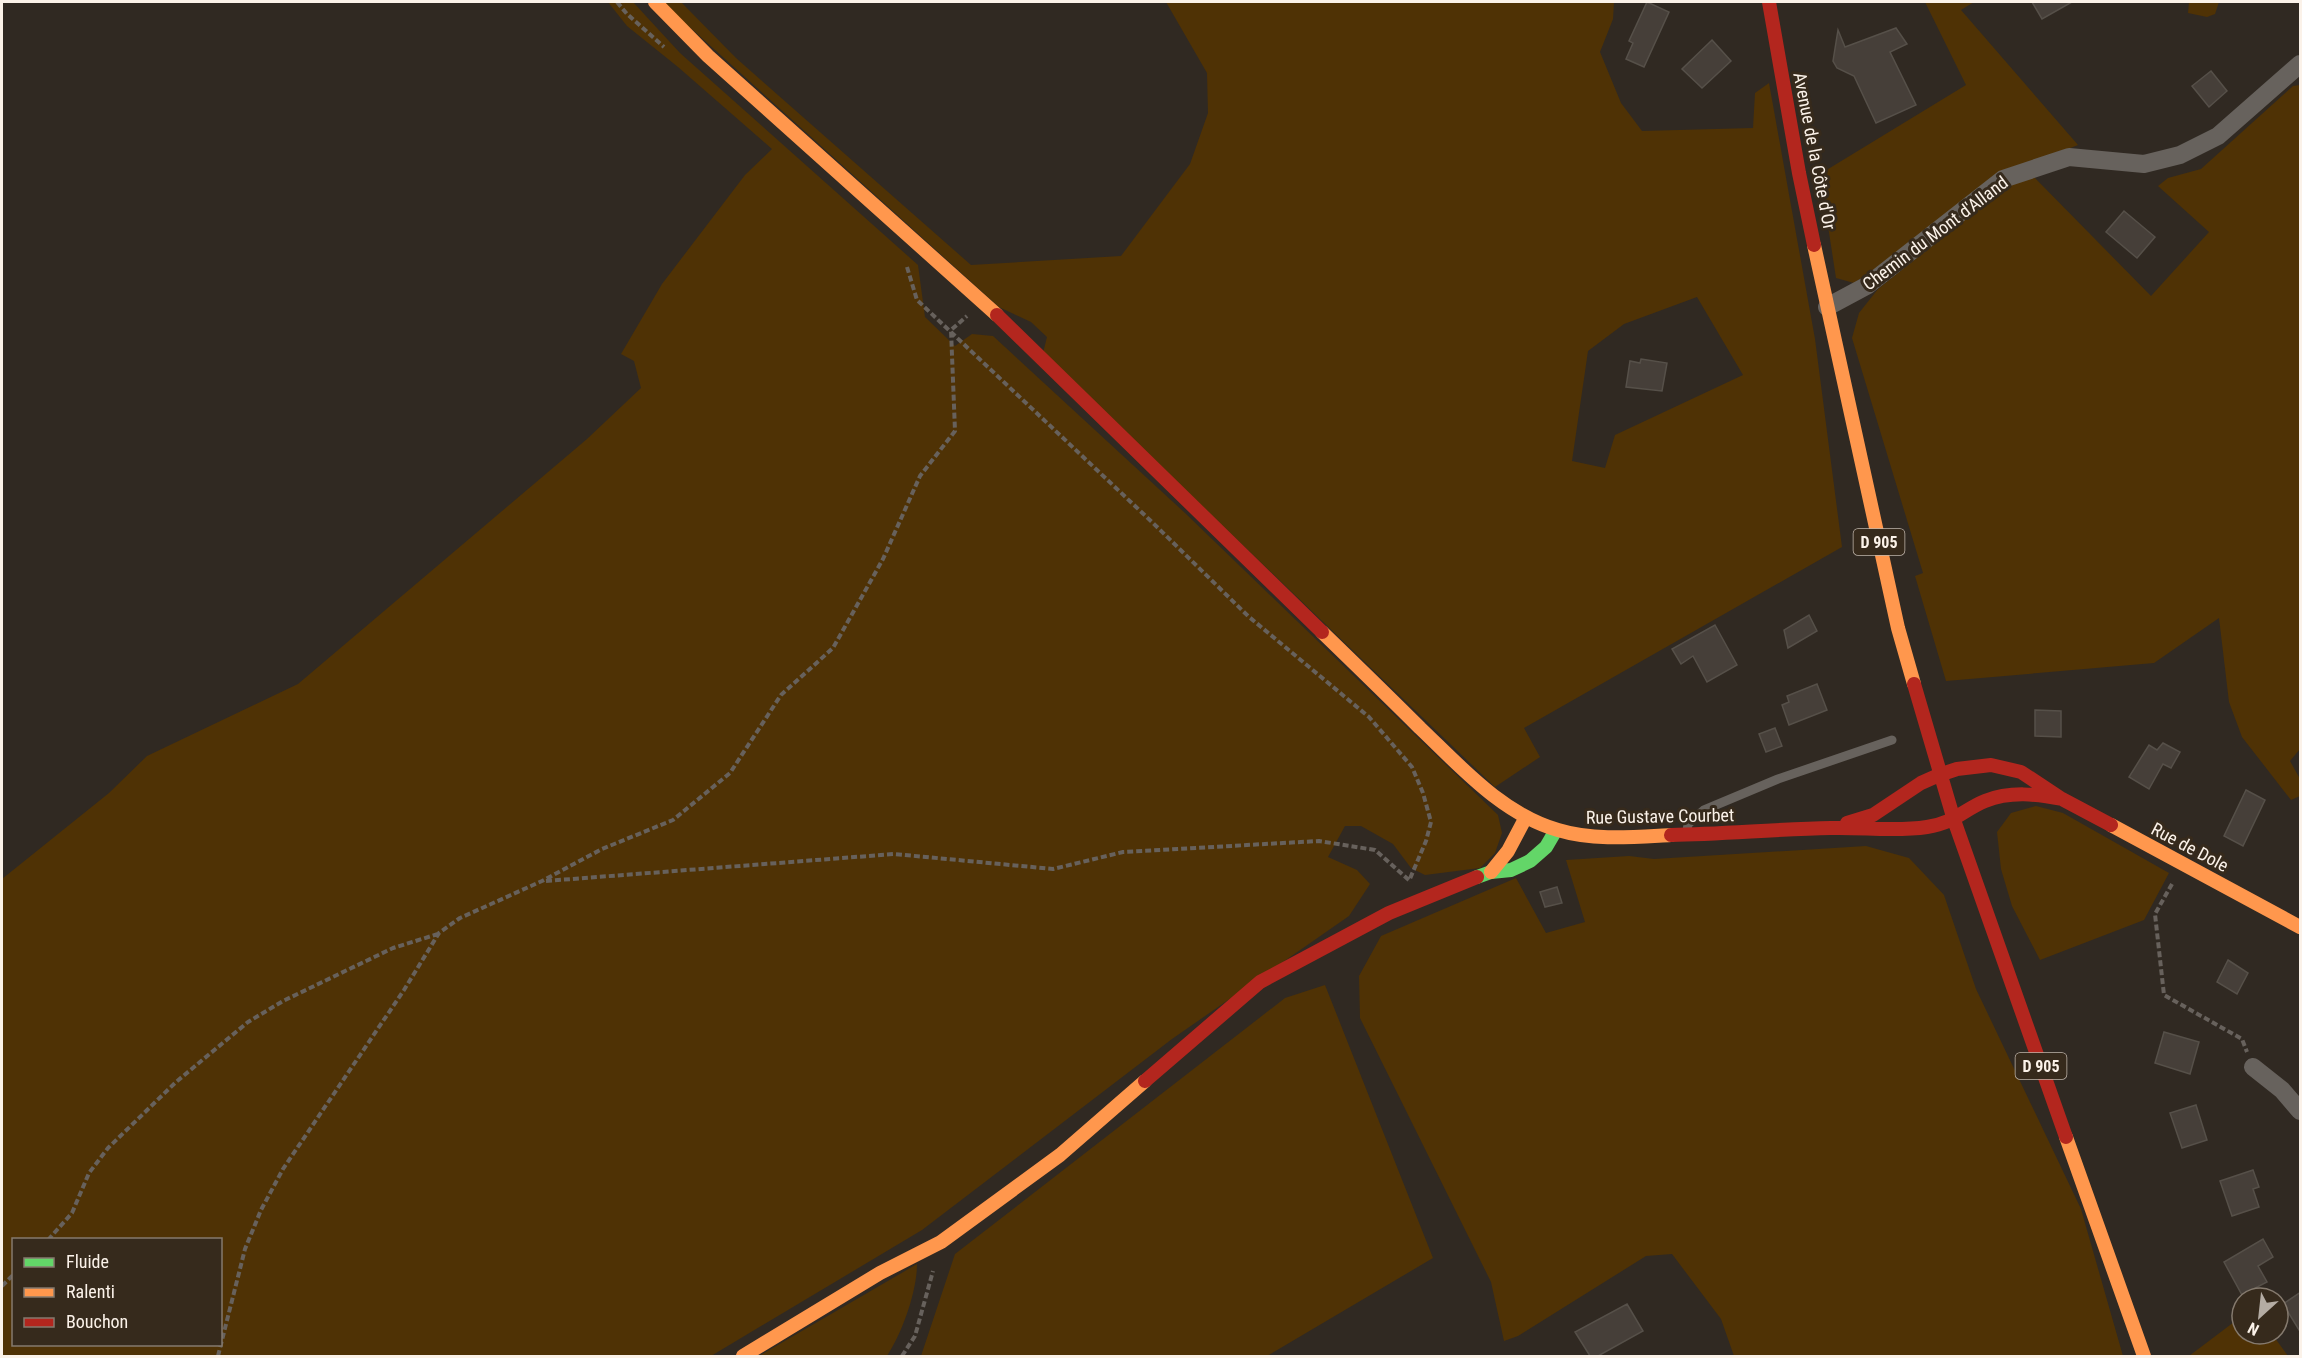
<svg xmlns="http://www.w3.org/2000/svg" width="2302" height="1358" font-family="'Roboto Condensed',sans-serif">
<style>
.green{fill:#4f3205;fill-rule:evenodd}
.building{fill:#463f39;stroke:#565049;stroke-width:1.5}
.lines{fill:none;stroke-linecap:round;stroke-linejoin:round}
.path{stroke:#67615c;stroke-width:4;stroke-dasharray:6 3;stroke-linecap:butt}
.lane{stroke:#67625d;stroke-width:9}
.street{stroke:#67625d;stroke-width:18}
.fast{stroke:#63d668;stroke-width:14}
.slow{stroke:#ff974d;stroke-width:14}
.jam{stroke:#b3261e;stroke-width:14}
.labels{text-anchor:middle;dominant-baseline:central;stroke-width:6;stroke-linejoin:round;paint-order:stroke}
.shield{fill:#362a1c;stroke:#c0b6ac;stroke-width:1.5}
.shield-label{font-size:16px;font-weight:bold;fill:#fbf2e9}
.street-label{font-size:18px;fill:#fbf2e9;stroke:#362a1c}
</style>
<rect width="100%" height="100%" fill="#302922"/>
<path class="green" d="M608,2H633L680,53L918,265L925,317L955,346L972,334L993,336L1185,513L1498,815L1502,833L1495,853L1480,868L1425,875L1411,868L1393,844L1361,826H1345L1328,857L1357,870L1370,884L1349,916L1172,1039L922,1230L711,1356H2V879L109,793L147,756L298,684L587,439L641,388L634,361L621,354L662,284L745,175L772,149L678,67L627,26ZM14,1240H220V1344H14Z
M662,2H681L736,58L971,265L1121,256L1190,164L1208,113L1207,73L1166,2H1614L1613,19L1600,52L1621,103L1642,131L1753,128L1755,93L1769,83L1815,339L1842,547L1524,728L1540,757L1495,787L1043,353L1047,337L1031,322L999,307ZM1697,297L1743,375L1615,435L1605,468L1572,461L1588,351L1624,324Z
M1925,2H1974L1961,10L2078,145L2024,166L1854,283L1836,278L1820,174L1966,85Z
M2189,2H2219L2215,14L2207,17L2188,13Z
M2300,85V749L2290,761L2300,779V796L2291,800L2242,737L2229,702L2219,618L2154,663L1946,681L1915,576L1923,573L1852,338L1859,313L1878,289L2008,185L2032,175L2151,296L2209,232L2158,186L2168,178L2201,169L2293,86Z
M2036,806L2063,813L2169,873L2144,920L2040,960L2012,906L2001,869L1997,832L2011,813Z
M1866,846L1909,858L1944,895L1976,989L2081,1209L2123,1356H1734L1721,1319L1672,1254L1646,1256L1518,1336L1504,1341L1491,1282L1360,1018L1359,976L1381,936L1516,878L1546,933L1585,922L1566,860L1629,856L1654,859Z
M1325,985L1433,1258L1267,1356H921L955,1254L1285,998Z
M917,1264C917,1292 902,1333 887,1356H759Z
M2242,1316V1334H2272L2288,1356H2189Z"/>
<path class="building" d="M1647,2L1669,12L1644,67L1626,59L1633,43L1629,41Z
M2032,2H2072L2042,19Z
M1896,28L1907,44L1890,52L1916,105L1876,123L1854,76L1837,68L1833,61L1838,30L1845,47Z
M1712,40L1731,61L1702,88L1682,69Z
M2211,71L2227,91L2209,107L2192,86Z
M2124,211L2155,237L2137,258L2106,232Z
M1641,359L1667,363L1662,391L1626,387L1630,361L1640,363Z
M1809,615L1817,631L1788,648L1784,630Z
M1715,625L1737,665L1707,682L1693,656L1681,664L1672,649Z
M1817,684L1827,710L1789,725L1782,705L1789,702L1787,696Z
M2035,710L2061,711V737L2035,736Z
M1775,728L1782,746L1766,752L1759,734Z
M2163,743L2180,752L2171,768L2163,764L2149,789L2129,777L2149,745L2157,750Z
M2246,790L2265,800L2243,846L2224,836Z
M1557,887L1562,903L1545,907L1540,892Z
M2228,960L2248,973L2237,994L2217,982Z
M2164,1032L2199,1042L2190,1074L2155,1063Z
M2196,1105L2207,1140L2182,1148L2170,1113Z
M2253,1170L2259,1187L2253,1189L2259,1207L2232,1216L2220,1181Z
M2263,1239L2273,1257L2258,1266L2267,1282L2242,1295L2224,1262Z
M2301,1292V1333L2283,1304Z
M1627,1304L1643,1331L1598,1356H1590L1575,1332Z"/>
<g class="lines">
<path class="path" d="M617,2L627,14L664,47
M907,267L917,300L1153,523L1248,616L1369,717L1412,767L1423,793L1431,822L1426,841L1409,881
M546,881L894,854L1053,869L1123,852L1319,841L1375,850L1410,881
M2172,884L2155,914L2164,995L2242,1039L2247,1052
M48,1240L72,1213L89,1173L108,1148L176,1082L248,1022L283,1001L393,948L438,934
M2,1286L14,1274
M218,1356L245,1249L261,1210L283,1169L404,990L439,933L460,918L542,881L602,849L673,820L730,773L781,695L833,648L883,559L920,476L955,431L951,330L967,316
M902,1356L915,1336L933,1271"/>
<path class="lane" d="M1687,831L1688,824L1704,810L1778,779L1892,740"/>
<path class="street" d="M1827,307L1868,285L2003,179L2069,157L2144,164L2180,155L2218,136L2300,64
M2253,1067L2282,1090L2300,1111"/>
<path class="fast" d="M1477,877L1491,872L1511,870L1530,861L1546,847L1556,830"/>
<path class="slow" d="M655,2L708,56L997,315
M1814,245L1898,628L1914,684
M1322,632C1355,664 1388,696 1420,728C1460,766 1502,814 1558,830C1594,841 1634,837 1671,835
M2111,825L2300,927
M1491,872L1508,851L1526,817
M2066,1137L2144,1356
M743,1356L880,1273L941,1242L1060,1155L1145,1081"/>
<path class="jam" d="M1769,2L1799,173L1814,245
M997,315L1322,632
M1914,684L1954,820L2066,1137
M1847,823L1873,815L1921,783L1939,775L1957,769L1991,765L2021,772L2062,799L2111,825
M1671,835C1724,834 1778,829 1831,828C1863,827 1895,832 1927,827C1955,823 1963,810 1985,801C2010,791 2037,794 2062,799
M1145,1081L1260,982L1389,913L1477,877"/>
</g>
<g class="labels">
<g class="shield">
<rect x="1853.5" y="529" width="51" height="26" rx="4.5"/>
<rect x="2015.5" y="1053" width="51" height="26" rx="4.5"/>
</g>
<g class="shield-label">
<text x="1879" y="542">D 905</text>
<text x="2041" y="1066">D 905</text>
</g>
<g class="street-label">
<text transform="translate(1815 151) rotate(79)">Avenue de la Côte d'Or</text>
<text transform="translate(1935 233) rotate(-37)">Chemin du Mont d'Alland</text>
<text transform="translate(1660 816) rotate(-1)">Rue Gustave Courbet</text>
<text transform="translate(2190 847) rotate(28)">Rue de Dole</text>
</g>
</g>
<rect width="2302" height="1358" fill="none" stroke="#fbf2e9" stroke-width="6"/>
<rect x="12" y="1238" width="210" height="108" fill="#362a1c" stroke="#857a6e" stroke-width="1.5"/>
<rect x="24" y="1258" width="30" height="9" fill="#63d668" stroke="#857a6e" stroke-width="1.5"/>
<text x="66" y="1268" font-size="18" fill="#fbf2e9">Fluide</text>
<rect x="24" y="1288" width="30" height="9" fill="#ff974d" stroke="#857a6e" stroke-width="1.5"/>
<text x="66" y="1298" font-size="18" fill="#fbf2e9">Ralenti</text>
<rect x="24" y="1318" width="30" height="9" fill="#b3261e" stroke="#857a6e" stroke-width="1.5"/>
<text x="66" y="1328" font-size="18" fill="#fbf2e9">Bouchon</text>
<g transform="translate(2260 1316) rotate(207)"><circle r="28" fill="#362a1c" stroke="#857a6e" stroke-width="1.5"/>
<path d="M0-4.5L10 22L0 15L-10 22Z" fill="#b4aca3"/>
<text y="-9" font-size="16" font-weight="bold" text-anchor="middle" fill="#fbf2e9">N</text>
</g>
</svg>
